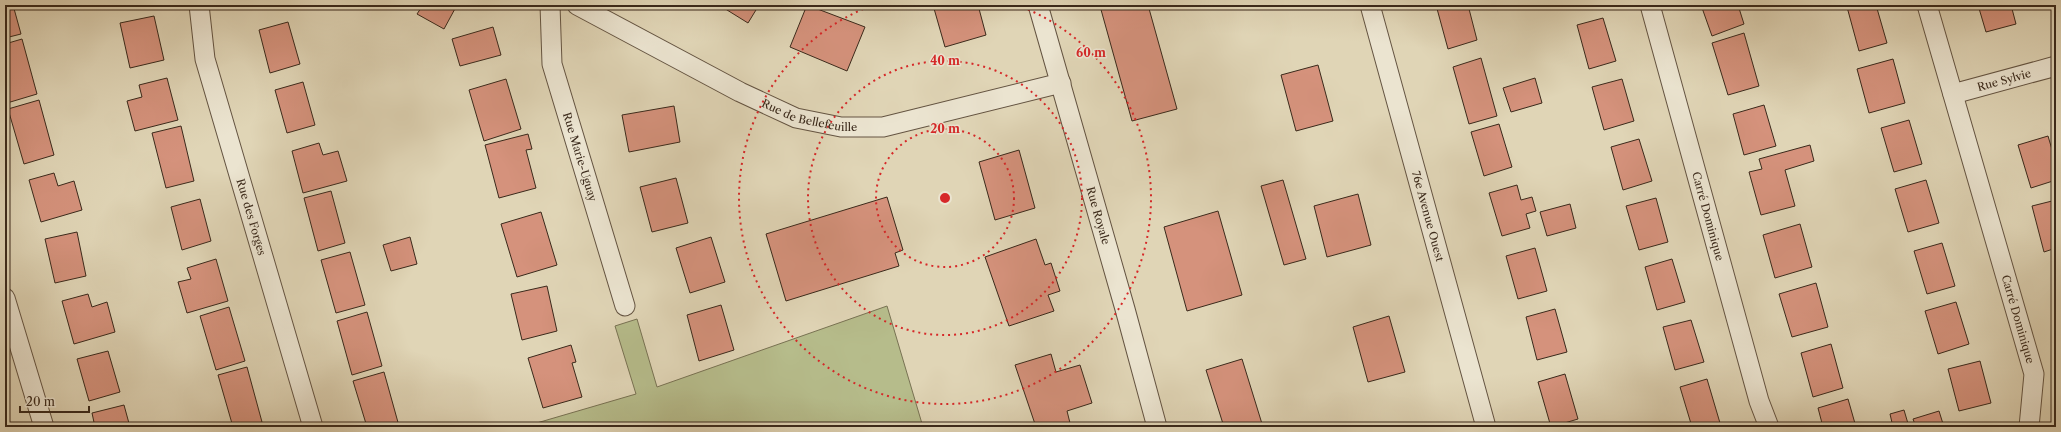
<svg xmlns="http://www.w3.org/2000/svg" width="2061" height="432" font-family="'Libre Caslon Text',serif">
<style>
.green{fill:#b6bc8b;stroke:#787253}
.building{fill:#d5927c;stroke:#3a291b}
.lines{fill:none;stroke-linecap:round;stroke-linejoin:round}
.street-casing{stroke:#645442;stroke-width:21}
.street{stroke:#ebe4d0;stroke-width:19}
.ring{fill:none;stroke:#d62828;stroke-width:2;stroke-dasharray:2 4}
.labels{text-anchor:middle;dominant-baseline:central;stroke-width:3;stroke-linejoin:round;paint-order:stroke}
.street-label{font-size:11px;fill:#3a291b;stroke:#ebe4d0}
.centre{fill:#d62828;stroke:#ebe4d0;stroke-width:2}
.ring-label{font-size:12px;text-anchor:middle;font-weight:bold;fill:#d62828;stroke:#ebe4d0;stroke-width:3;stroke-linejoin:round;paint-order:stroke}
</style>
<rect width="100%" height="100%" fill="#e0d5b6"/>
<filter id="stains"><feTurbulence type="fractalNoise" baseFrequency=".005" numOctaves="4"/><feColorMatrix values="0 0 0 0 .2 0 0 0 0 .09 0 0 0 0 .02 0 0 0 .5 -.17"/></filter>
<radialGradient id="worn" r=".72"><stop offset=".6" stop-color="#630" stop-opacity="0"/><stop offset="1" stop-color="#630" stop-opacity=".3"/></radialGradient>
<path class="green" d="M887,306L923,427H523L636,394L615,326L637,319L657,387Z"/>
<path class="building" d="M5,5H13L21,34L5,38Z
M423,5H457L444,29L417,14Z
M719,5H759L748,23Z
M807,5L865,27L847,71L790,47Z
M933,5H978L986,35L945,47Z
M1104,5H1148L1177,109L1132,121L1100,6Z
M1436,5H1468L1477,40L1448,49Z
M1570,5H1584L1571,8Z
M1701,5H1738L1744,24L1712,36Z
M1854,5H1876L1887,43L1859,51L1847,7Z
M1978,5H2011L2016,24L1986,32Z
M154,16L164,60L130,68L120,23Z
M1603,18L1616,61L1589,69L1577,25Z
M288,22L300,64L270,73L259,30Z
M493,27L501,55L460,66L452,39Z
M1744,33L1759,86L1728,95L1712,43Z
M22,39L37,94L7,103L5,94V44Z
M1481,58L1497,116L1469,124L1453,67Z
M1893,59L1905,103L1869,113L1857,69Z
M1318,65L1333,121L1296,131L1281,75Z
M167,78L178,120L135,131L127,101L142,97L139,85Z
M1535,78L1542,103L1511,112L1503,88Z
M506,79L521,129L484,141L469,90Z
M1622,79L1634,121L1604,130L1592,87Z
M303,82L315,125L287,133L275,90Z
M39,100L54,155L24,164L8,109Z
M1764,105L1776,146L1744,155L1733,114Z
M674,106L680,142L629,152L622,115Z
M1909,120L1922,164L1894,172L1881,128Z
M1499,124L1512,167L1484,176L1471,132Z
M181,126L194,181L166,188L152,133Z
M528,134L532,149L526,150L536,188L499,198L485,145Z
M2048,136L2056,163V180L2031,188L2018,145Z
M1639,139L1652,181L1623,190L1611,147Z
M319,143L323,155L338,151L347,181L303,193L292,151Z
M1810,145L1814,161L1785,170L1795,206L1761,215L1749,172L1762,169L1759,159Z
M1019,150L1035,208L995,220L979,162Z
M54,173L58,186L74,181L82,210L41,222L29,180Z
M676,178L688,223L652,232L640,187Z
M1283,180L1306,259L1284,265L1261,186Z
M1926,180L1939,223L1908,232L1895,189Z
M1517,185L1521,200L1532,197L1536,211L1526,214L1530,228L1502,236L1489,193Z
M331,191L345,243L318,251L304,198Z
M1358,194L1371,245L1327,257L1314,206Z
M887,197L903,250L895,253L899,266L786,301L766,234Z
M1656,198L1668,242L1639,250L1626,206Z
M200,199L211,241L182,250L171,207Z
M2056,200V248L2044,252L2032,206Z
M1570,204L1576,228L1547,236L1540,212Z
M1218,211L1242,295L1187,311L1164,227Z
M541,212L557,265L517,277L501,224Z
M1800,224L1812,267L1775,278L1763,235Z
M77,232L86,276L55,283L45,239Z
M410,237L417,264L391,271L383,245Z
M711,237L725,282L690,293L676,248Z
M1036,239L1045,265L1051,263L1060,291L1048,295L1054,311L1009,326L985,257Z
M1942,243L1955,286L1927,294L1914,251Z
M1535,248L1547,291L1518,299L1506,256Z
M350,252L365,305L336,313L321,260Z
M216,259L228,301L187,313L178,282L191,279L187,268Z
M1672,259L1685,302L1657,310L1645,267Z
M1816,283L1828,327L1792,337L1779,294Z
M547,286L557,331L522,340L511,294Z
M88,294L92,307L107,302L115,332L74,344L62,301Z
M1956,302L1969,344L1938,354L1925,311Z
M721,305L734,350L699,361L687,315Z
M229,307L245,361L216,370L200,316Z
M1555,309L1567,352L1537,360L1526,317Z
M367,312L382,366L352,375L337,321Z
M1389,316L1405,372L1368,382L1353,327Z
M1691,320L1704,362L1675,370L1663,327Z
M1831,344L1843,388L1813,397L1801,353Z
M571,345L576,362L572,363L582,397L543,408L528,358Z
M108,351L120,392L89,401L77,359Z
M1051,354L1056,372L1080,365L1092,403L1067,411L1071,427H1036L1015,365Z
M1242,359L1263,427H1224L1206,370Z
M1980,361L1991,403L1959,411L1948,369Z
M247,367L262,422L243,427H233L218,375Z
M384,372L399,426L367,427L353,381Z
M1565,374L1578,419L1551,427L1538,382Z
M1707,379L1720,423L1705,427H1692L1680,387Z
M1848,399L1856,427H1823L1818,408Z
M124,405L130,427H95L92,413Z
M1904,410L1909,427H1893L1890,414Z
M1939,411L1944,427H1916L1913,419Z"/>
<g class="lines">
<defs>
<g id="street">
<path id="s1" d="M199,5L205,59L313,427"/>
<path id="s2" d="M550,5L552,64L625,306"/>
<path id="s3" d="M577,5L740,92L796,118L841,127H883L1061,83"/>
<path id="s4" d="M1038,5L1125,309L1157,427"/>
<path id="s5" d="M1370,5L1486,427"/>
<path id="s6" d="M1650,5L1759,401L1769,427"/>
<path id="s7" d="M1927,5L2034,374L2029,427"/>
<path id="s8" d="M1953,94L2056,66"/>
<path d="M5,298L44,427"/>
</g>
</defs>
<use href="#street" class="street-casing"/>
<use href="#street" class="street"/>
</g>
<g class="ring">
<circle cx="945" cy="198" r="69"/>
<circle cx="945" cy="198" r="137"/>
<path d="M1017 5A206 206 0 1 1 873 5"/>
</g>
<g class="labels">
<g class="street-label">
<text stroke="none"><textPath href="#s8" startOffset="53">Rue Sylvie</textPath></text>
<text stroke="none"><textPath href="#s3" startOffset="259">Rue de Bellefeuille</textPath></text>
<text stroke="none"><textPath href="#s2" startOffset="156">Rue Marie-Uguay</textPath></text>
<text stroke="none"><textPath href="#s4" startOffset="219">Rue Royale</textPath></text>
<text stroke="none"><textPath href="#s5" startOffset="219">76e Avenue Ouest</textPath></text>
<text stroke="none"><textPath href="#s1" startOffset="219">Rue des Forges</textPath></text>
<text stroke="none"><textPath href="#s6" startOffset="219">Carré Dominique</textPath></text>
<text stroke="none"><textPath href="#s7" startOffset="327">Carré Dominique</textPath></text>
</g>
</g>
<circle cx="945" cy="198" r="6" class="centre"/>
<g class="ring-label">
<text x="1091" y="57">60 m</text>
<text x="945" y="65">40 m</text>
<text x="945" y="133">20 m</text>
</g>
<rect width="2061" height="432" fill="none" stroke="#e0d5b6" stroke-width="20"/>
<rect x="6" y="6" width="2049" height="420" fill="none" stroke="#3a291b" stroke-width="2"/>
<rect x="10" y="10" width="2041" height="412" fill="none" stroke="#3a291b"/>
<path d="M20 406v6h69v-6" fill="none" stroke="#3a291b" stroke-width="2"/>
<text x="26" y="406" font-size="12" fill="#3a291b" stroke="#ebe4d0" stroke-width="3" paint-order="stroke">20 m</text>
<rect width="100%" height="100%" filter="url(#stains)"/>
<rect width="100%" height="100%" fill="url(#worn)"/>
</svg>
